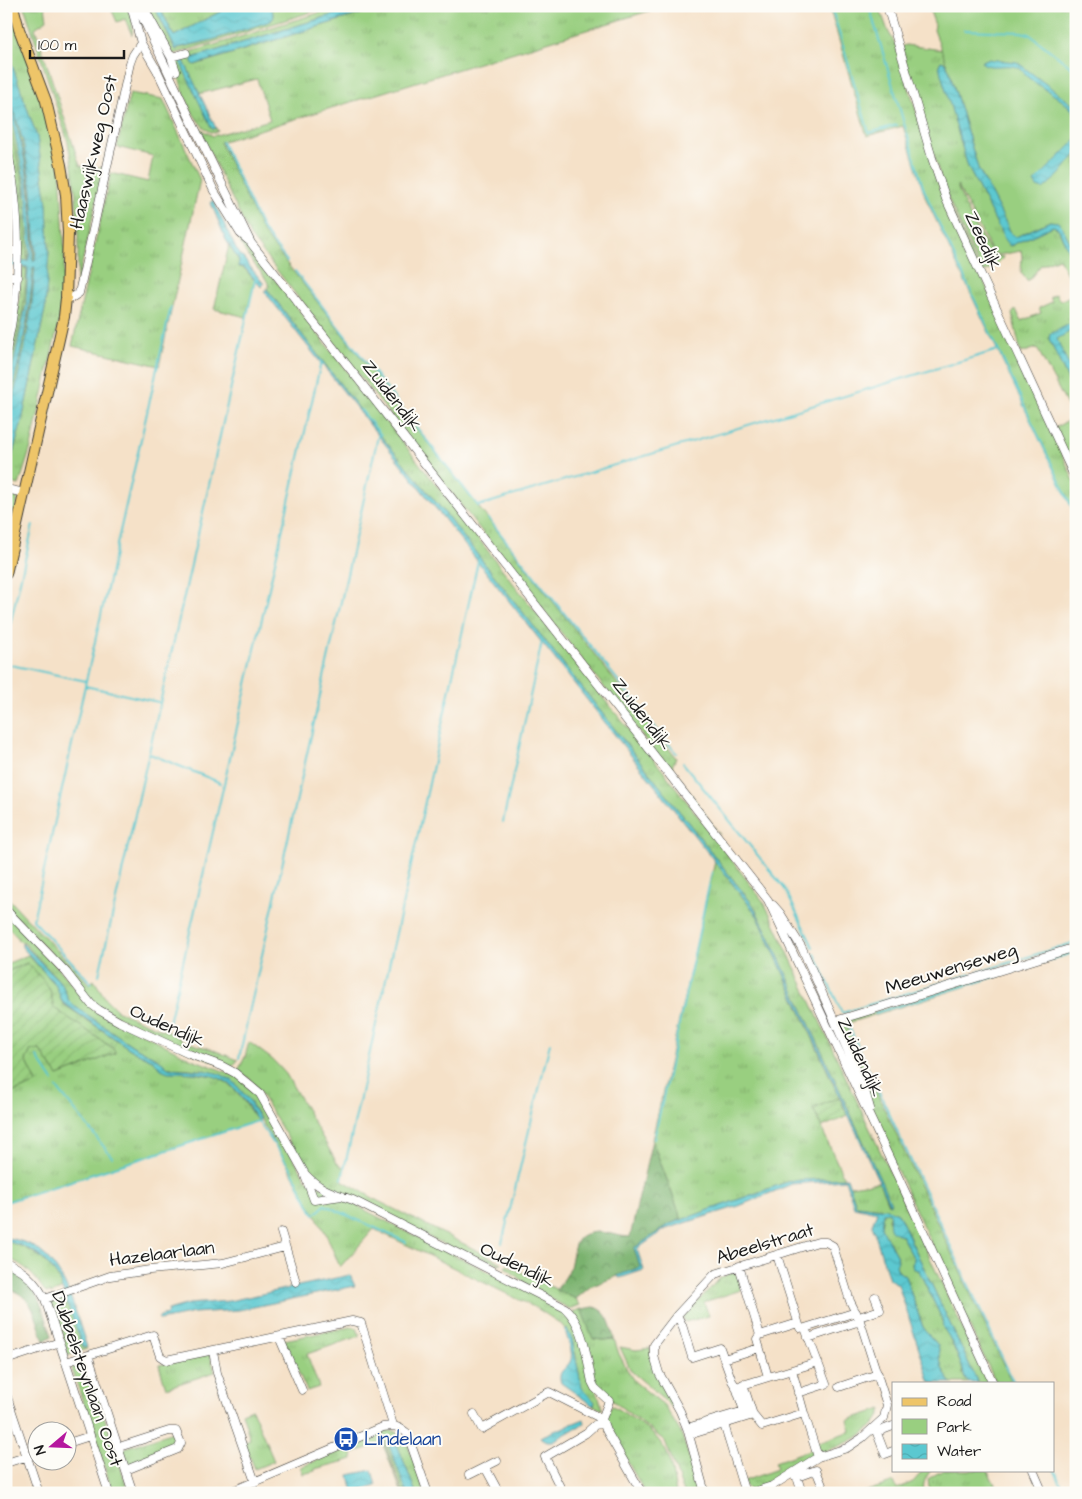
<svg xmlns="http://www.w3.org/2000/svg" width="1082" height="1499" font-family="'Architects Daughter',sans-serif">
<style>
.grass{fill:url(#grass-tufts);stroke:#5a764e}
.forest{fill:url(#forest-crowns);stroke:#4b6745}
.wetland{fill:url(#wetland-marsh);stroke:#5a764e}
.park{fill:#99cf80;stroke:#5a764e}
.garden{fill:url(#garden-furrows);stroke:#5a764e}
.water{fill:url(#water-waves);stroke:#3c7276}
.lines{fill:none;stroke-linecap:round;stroke-linejoin:round}
.stream{stroke:#5bc8d0;stroke-width:2}
.minor-casing{stroke:#3d3a36;stroke-width:9}
.major-casing{stroke:#3d3a36;stroke-width:12}
.minor{stroke:#fff;stroke-width:8}
.major{stroke:#eec569;stroke-width:10}
.labels{text-anchor:middle;dominant-baseline:central;stroke-width:4;stroke-linejoin:round;paint-order:stroke}
.street-label{font-size:19px;fill:#1c1c1c;stroke:#fdfcf7}
.transit-label{font-size:19px;fill:#164399;stroke:#fdfcf7;text-anchor:start}
</style>
<defs>
<pattern id="grass-tufts" width="24" height="20" patternUnits="userSpaceOnUse" patternTransform="scale(1.25)"><rect width="24" height="20" fill="#99cf80"/><path d="M3 7l-1-3M5 7V3M7 7l1-3M15 17l-1-3M17 17v-4M19 17l1-3" fill="none" stroke="#83b16e"/></pattern>
<pattern id="forest-crowns" width="20" height="18" patternUnits="userSpaceOnUse" patternTransform="scale(1.25)"><rect width="20" height="18" fill="#7ab26e"/><path d="M2 6a3 3 0 1 1 6 0M12 15a3 3 0 1 1 6 0" fill="none" stroke="#63905a"/></pattern>
<pattern id="wetland-marsh" width="20" height="14" patternUnits="userSpaceOnUse" patternTransform="scale(1.25)"><rect width="20" height="14" fill="#99cf80"/><path d="M1 5h8M5 5V1M11 12h8M15 12V8" fill="none" stroke="#83b16e"/></pattern>
<pattern id="garden-furrows" width="10" height="10" patternUnits="userSpaceOnUse" patternTransform="scale(1.25)"><rect width="10" height="10" fill="#99cf80"/><path d="M-1 1l2-2M0 10L10 0M9 11l2-2" fill="none" stroke="#83b16e"/></pattern>
<pattern id="water-waves" width="16" height="10" patternUnits="userSpaceOnUse" patternTransform="scale(1.25)"><rect width="16" height="10" fill="#5bc8d0"/><path d="M0 5q4-4 8 0t8 0" fill="none" stroke="#4fabb2"/></pattern>
</defs>
<rect width="100%" height="100%" fill="#fdfcf7"/>
<filter id="ink" filterUnits="userSpaceOnUse"><feTurbulence type="fractalNoise" baseFrequency=".02" numOctaves="2"/><feDisplacementMap in="SourceGraphic" scale="10" xChannelSelector="R" yChannelSelector="G"/><feConvolveMatrix kernelMatrix="1 2 1 2 8 2 1 2 1" color-interpolation-filters="sRGB"/></filter>
<filter id="wash" filterUnits="userSpaceOnUse"><feTurbulence type="fractalNoise" baseFrequency=".0096" numOctaves="4" result="noise"/><feDisplacementMap in="SourceGraphic" scale="20" xChannelSelector="R" yChannelSelector="G"/><feGaussianBlur stdDeviation="1.12" result="paint"/><feColorMatrix in="noise" values="0 0 0 0 0 0 0 0 0 0 0 0 0 0 0 0 0 1.4 0 .05"/><feComposite in="paint" operator="in"/></filter>
<g filter="url(#wash)">
<rect width="100%" height="100%" fill="#f5e1c8"/>
<path class="grass" d="M6,6H11L45,108L60,166L65,256L59,321L31,447L19,485L6,482V478L22,421L45,309L49,251L47,204L37,137L6,47V37L11,35L8,29H6Z
M24,6H45L47,20L35,28L80,166L104,168L76,289C81,239 77,190 68,142Z
M110,6H128L133,21L132,35L125,19L117,22Z
M145,6H154L175,49L212,40L271,21L272,9L271,6H331L175,54L172,53Z
M159,6H231L174,36Z
M341,6H361L192,58V62L195,65L385,6H665L220,142L263,233L676,758L672,766L673,769L720,835L250,236L197,125L202,130L213,136L270,120L257,79L199,94L184,61H181L212,128H216L218,131L214,133C193,129 178,79 175,60L190,55L191,52Z
M829,6H879L888,31L896,45L936,176L1076,485V517L926,199L903,126L867,136Z
M906,45L942,50L1019,55L1026,58L1076,98V107L1017,62L987,59L981,62C990,70 1005,65 1016,67C1023,69 1025,75 1030,80C1040,87 1068,103 1074,113C1078,120 1076,132 1076,140L1034,182L1037,187L1043,189L1059,175L1076,154V255C1070,243 1065,221 1050,221L1016,237L1012,235L978,168L949,70L946,63L941,61L939,65L968,167L1006,242L1010,246L1053,226L1058,228L1076,268V292L1059,258L1041,265L1028,281L1021,273L1022,256L1021,251L999,255L992,252L957,185C960,197 985,249 996,256L1004,257L994,267L982,273L944,189L902,50L903,46Z
M130,93L163,99L200,180L159,366L72,346L111,173L148,182L153,156L117,147Z
M6,112L22,177L27,224V261H21C21,239 21,217 19,195C15,167 6,140 6,112Z
M237,231L604,699L664,772L763,901L770,914L988,1383H978L898,1213L888,1209L856,1205L850,1186L879,1182L888,1204L869,1154L769,936L753,905L440,507L371,424L267,289L269,286C267,279 263,275 258,269C248,257 240,246 237,231Z
M229,245L239,261V267L244,268L255,281L246,317L214,309Z
M21,267H25L27,270L23,310L6,385V366L19,305Z
M1076,293V321L1050,334L1049,339L1076,397V478L1055,431L1056,427L1069,420V409L1037,348L1021,353L1012,314L1016,309L1021,321L1041,313L1039,308L1052,302L1050,297L1056,294L1060,301Z
M6,495L16,497L18,500L6,554Z
M715,861L758,917L839,1097L813,1109L844,1178L800,1180L787,1182L682,1220L652,1140Z
M6,896L89,984L94,980L106,999L117,1010L124,1014L173,1034L186,1042L211,1049L238,1060L231,1068L187,1051L100,1008L86,994L79,982L6,907Z
M6,913L63,973L91,1007L192,1059L239,1077L258,1097L306,1179L405,1231L549,1301L568,1313L581,1341L603,1410L592,1405H594L582,1389L572,1339L567,1329H565L561,1324L538,1309L374,1229L340,1267L326,1234L280,1152L249,1100L233,1081L220,1074L190,1069L168,1068L158,1059L133,1046L73,1005L69,1001L62,984L24,943L17,940L18,938L6,925Z
M1076,949V952L845,1024L1012,1383H996L877,1127L866,1091L840,1025V1022Z
M28,955L55,984L63,1004L130,1049L154,1061L161,1069L215,1076C239,1087 242,1102 258,1121L6,1202V1095L37,1083L26,1060L31,1050H40L58,1076L115,1053L114,1049L54,1008L50,990L27,963L6,972V964Z
M249,1042L273,1060L286,1074L337,1163L344,1169L342,1180L378,1201L502,1263L501,1264L458,1251L325,1187L308,1172L258,1089L249,1078L238,1071L245,1057Z
M887,1211L890,1214L888,1220L901,1235L914,1259L912,1262L913,1268L919,1271L942,1319L944,1330L947,1332L962,1367L963,1375L969,1383H952C938,1368 942,1363 938,1345L924,1330L905,1276L898,1271L896,1265L898,1260L897,1257L881,1227L883,1213Z
M6,1241C33,1249 53,1262 63,1289L51,1294L50,1292L46,1293C35,1277 26,1264 6,1258Z
M507,1265L576,1299L580,1305L570,1309L531,1288L505,1267Z
M733,1272L738,1275L741,1290L704,1302L709,1316L685,1322L683,1317L720,1278Z
M65,1294L83,1348L86,1347L87,1349L70,1355H67L62,1331L58,1327L60,1324L54,1308H52L50,1303L54,1300L53,1299Z
M581,1309L594,1339L604,1340L614,1339L619,1354L630,1375L635,1382L664,1405L681,1433L701,1493H684L665,1441L604,1394L596,1384L573,1312Z
M351,1327L357,1328L360,1336L307,1354L319,1387L307,1391L284,1340Z
M620,1347L636,1350L650,1348L653,1365L674,1406L670,1407L666,1401L631,1371Z
M210,1354L215,1372L166,1388L159,1365Z
M82,1360L87,1363L129,1493H113L72,1369L75,1363Z
M613,1406C631,1418 656,1431 666,1451C672,1463 673,1479 676,1493H645L605,1420L611,1407Z
M252,1409L274,1461L255,1469L244,1442L250,1439L242,1413Z
M882,1409C877,1433 843,1445 822,1452L819,1451L816,1443L851,1431L848,1420Z
M388,1430L398,1432L404,1441L406,1440L425,1493H416L397,1444L389,1445L406,1489L407,1493H404L382,1433Z
M173,1432L177,1440V1446L128,1466L122,1449Z
M381,1434L402,1493L382,1442L352,1454L353,1459L315,1469V1471L303,1474L301,1467Z
M812,1449V1456L776,1481L750,1490L746,1487L744,1481L777,1469L775,1462Z
M924,1470H931C926,1477 921,1485 925,1493H861L894,1482L897,1489L913,1482Z
M943,1470H987L1000,1493H933L929,1486L928,1479Z"/>
<path class="forest" d="M652,1140L682,1220L670,1224L634,1248L640,1267L590,1287L576,1299L556,1290C561,1283 568,1275 570,1267C575,1247 572,1233 598,1232C609,1232 619,1237 630,1237Z
M6,1269C36,1278 43,1310 52,1336L44,1341C36,1319 33,1293 6,1289Z
M594,1307C608,1311 611,1325 614,1339L604,1340L593,1339L581,1309Z"/>
<path class="wetland" d="M6,85C28,142 35,200 35,261H33C36,224 30,177 21,141C17,125 6,100 6,85Z
M6,103C24,149 28,204 30,253L28,261L22,177L6,112Z
M25,267H27L28,270L26,306L6,397V384L23,310L27,270Z
M33,267H35L32,303L26,342L6,429C6,400 18,372 23,344C29,319 32,293 33,267Z"/>
<path class="park" d="M928,6H1076V255L1062,226L1050,221L1016,237L1012,235L978,168L949,70L934,30L935,25Z
M1076,328V382L1056,339Z"/>
<path class="garden" d="M28,963L43,980L50,990L54,1008L114,1049L115,1053L58,1076L40,1050H31L26,1060L37,1083L6,1095V972Z
M839,1097L848,1116L822,1127L813,1109Z"/>
<path class="water" d="M154,6H159L174,36L231,6H271L274,17L271,21L212,40L177,48V50H176Z
M361,6H385L194,65L192,62V58Z
M6,47L37,137L47,204L49,251L45,309L22,421L6,478V429L26,342L32,303L35,267H33C30,318 18,366 6,416V397L26,306L28,270L27,267L6,266V259L28,261L30,253L26,186L11,117L6,103V91C26,149 33,200 33,261L35,260L36,252L32,189L23,141L6,85Z
M182,59L184,61L216,128L212,129L180,62Z
M987,59L1017,62L1076,107V115C1066,100 1044,90 1030,79C1025,76 1024,71 1019,68C1007,62 991,71 981,62Z
M941,61L946,63L949,70L978,168L1012,235L1016,237L1050,221L1058,222L1062,226L1076,255V268L1058,228L1053,226L1010,246L1006,242L968,167L941,74L939,65Z
M1076,140V154L1059,175L1043,189L1037,187L1034,182Z
M213,200L236,249L264,284L261,287L245,268L238,266L239,261L226,240L211,203Z
M267,289L371,424L440,507L753,905L769,936L891,1203L889,1204L758,917L750,906L264,291Z
M1076,321V328L1057,339L1076,382V397L1049,339L1050,334Z
M22,943L62,984L69,1001L73,1005L133,1046L158,1059L168,1068L208,1071L220,1074L233,1081L249,1100L260,1120L258,1121L256,1119C249,1108 242,1095 233,1087C217,1071 189,1073 168,1072L161,1069L154,1061L130,1049L63,1003L55,984L22,947Z
M847,1178L856,1205L888,1209L898,1213L978,1383H969C963,1377 964,1371 961,1364C956,1352 951,1338 943,1328L942,1319L919,1271L913,1268L912,1264L914,1259L901,1235C885,1231 891,1224 889,1212L883,1213L881,1227L897,1257L898,1260L896,1265L898,1271L905,1276L924,1330L938,1345C942,1362 938,1368 952,1383H930L898,1284L889,1279L873,1228L872,1224L877,1212L854,1207L845,1180L792,1184L739,1206L666,1229L637,1249L644,1270L620,1278L617,1276L640,1267L634,1248L670,1224L787,1182L800,1180Z
M6,1238C14,1239 22,1241 29,1244C67,1264 74,1310 87,1347L83,1348L58,1277L45,1261L33,1251L22,1246L6,1241Z
M350,1275L355,1286L239,1310L194,1313L160,1320L158,1318L160,1316L167,1314L168,1310L189,1304L229,1301Z
M565,1329H567L572,1339L582,1388L595,1402L594,1405H592L561,1383C557,1371 565,1370 570,1362C575,1353 566,1338 565,1329Z
M584,1419L585,1423L553,1441H547L540,1437Z
M393,1440L397,1444L416,1493H407L389,1445L390,1441Z
M372,1470L376,1486L353,1492L349,1475Z"/>
<g class="lines">
<path class="stream" d="M831,6L869,133L897,125
M869,6L923,187L933,211L1076,516
M964,30L1021,32L1029,34L1076,71
M222,142L263,230L287,261
M295,271L478,506L998,350
M361,410L381,435
M1074,424L1076,428
M488,518L676,753
M6,642L33,525
M6,664L86,681
M85,686L158,702
M150,754L221,783
M683,763L785,889L813,947
M503,822L542,641
M815,954L842,1013L971,974
M976,973L1076,942
M99,975L255,280
M91,983L33,920L86,681L171,307
M875,1013L1076,952
M169,1023L321,362
M848,1025L1014,1383
M37,1057L53,1081
M239,1058L378,436
M57,1088L112,1157
M654,1139L712,872
M342,1179L478,561
M6,1202L258,1121L291,1169L314,1215L325,1205L406,1242
M502,1243L550,1043
M1053,1467L1063,1488L1076,1484"/>
</g>
</g>
<g filter="url(#ink)">
<g class="lines">
<defs>
<path id="minor" d="M137,6L188,114L251,243L768,900L909,1200L993,1383
M143,6L171,57L176,71
M887,6L932,158L946,199L1076,480
M141,43L158,72
M171,57L186,53
M156,68L214,191L240,233L248,240
M6,141C21,214 23,277 6,351
M6,251H18
M6,277H18
M66,298L73,297L79,293L130,63L133,55L141,43L131,6
M6,489L25,493
M773,905L780,913L802,948L864,1087L870,1108
M6,910L66,972L91,1004L99,1010L120,1022L189,1054L222,1066L235,1073L260,1094L305,1174C320,1190 333,1193 353,1200L565,1308C585,1327 586,1356 592,1382L595,1388L609,1401L602,1419
M835,1021L1076,947
M305,1176L314,1200L342,1196
M281,1232L296,1282
M777,1255L800,1328
M6,1262C24,1270 36,1282 45,1299L109,1493
M739,1266L760,1335L798,1323
M45,1299L110,1276L150,1270L223,1263L285,1247
M677,1315L682,1325L692,1357L720,1348L724,1359L759,1348
M859,1317L880,1310L875,1297
M760,1335L757,1339L768,1377
M279,1337L302,1390
M808,1338L860,1321
M213,1351L217,1373L255,1482
M88,1355L133,1493
M724,1359L732,1381L736,1387
M6,1360L60,1342
M66,1362L153,1335L160,1356L166,1360L352,1321L361,1323L393,1425
M792,1370L804,1413
M839,1387L878,1374
M798,1393L826,1384L805,1328L856,1312
M6,1394L39,1493
M474,1414L482,1429L549,1392L602,1419
M753,1415L762,1426L804,1413L818,1457
M602,1419L606,1430L642,1493
M723,1421L745,1493
M687,1428L744,1411L736,1387L818,1362
M875,1428L885,1454L893,1451
M877,1432L893,1426
M689,1435L753,1415L743,1384
M68,1443L90,1436
M119,1447L169,1431H176L181,1443L178,1449L126,1470
M6,1463L38,1453
M485,1467L499,1493
M1033,1470L1043,1493
M469,1475L497,1461
M793,1475L797,1477L802,1493
M797,1477L816,1470L824,1490L816,1493
M228,1493L383,1427C394,1425 398,1426 407,1433L428,1493
M560,1493V1487L545,1457L586,1433L595,1425L603,1423
M705,1493L687,1428L680,1411L659,1373L654,1356V1345L677,1315L715,1274L818,1242H826L833,1246L850,1301L860,1321L887,1405L884,1418L862,1438L847,1448L818,1457L772,1486L751,1493"/>
<path id="major" d="M6,574L64,317L66,298L68,233L66,195L61,165L46,101L19,29L13,6"/>
</defs>
<use href="#minor" class="minor-casing"/>
<use href="#major" class="major-casing"/>
<use href="#minor" class="minor"/>
<use href="#major" class="major"/>
</g>
</g>
<defs>
<symbol id="bus-disc" viewBox="-11 -11 22 22"><circle r="9.5" fill="#1a4fb4" stroke="#fdfcf7"/><path d="M-5-6H5V4H4V6H2V4H-2V6H-4V4H-5ZM-3.5-4V0h7V-4ZM-3.5 1.2v1.5H-2V1.2ZM2 1.2v1.5H3.5V1.2Z" fill="#fff"/></symbol>
</defs>
<g fill-rule="evenodd">
<use href="#bus-disc" x="332" y="1425" width="28" height="28"/>
</g>
<g class="labels">
<g class="street-label">
<text transform="translate(94 152) rotate(-77)">Haaswijkweg Oost</text>
<text transform="translate(983 241) rotate(65)">Zeedijk</text>
<text transform="translate(392 396) rotate(52)">Zuidendijk</text>
<text transform="translate(642 714) rotate(52)">Zuidendijk</text>
<text transform="translate(951 969) rotate(-17)">Meeuwenseweg</text>
<text transform="translate(167 1026) rotate(24)">Oudendijk</text>
<text transform="translate(860 1057) rotate(65)">Zuidendijk</text>
<text transform="translate(765 1244) rotate(-17)">Abeelstraat</text>
<text transform="translate(162 1254) rotate(-7)">Hazelaarlaan</text>
<text transform="translate(517 1265) rotate(26)">Oudendijk</text>
<text transform="translate(87 1379) rotate(71)">Dubbelsteynlaan Oost</text>
</g>
<g class="transit-label">
<text x="364" y="1439">Lindelaan</text>
</g>
</g>
<rect width="1082" height="1499" fill="none" stroke="#fdfcf7" stroke-width="25"/>
<rect x="892" y="1382" width="162" height="90" fill="#fdfcf7" stroke="#a3a29f"/>
<rect x="902" y="1398" width="25" height="8" fill="#eec569" stroke="#a3a29f"/>
<text x="937" y="1406" font-size="15" fill="#1c1c1c">Road</text>
<rect x="902" y="1419" width="25" height="15" fill="#99cf80" stroke="#a3a29f"/>
<text x="937" y="1432" font-size="15" fill="#1c1c1c">Park</text>
<rect x="902" y="1444" width="25" height="15" fill="url(#water-waves)" stroke="#a3a29f"/>
<text x="937" y="1456" font-size="15" fill="#1c1c1c">Water</text>
<g transform="translate(52 1446) rotate(251)"><circle r="24" fill="#fdfcf7" stroke="#a3a29f"/>
<path d="M0-4L9 19L0 12L-9 19Z" fill="#b5179e"/>
<text y="-8" font-size="14" font-weight="bold" text-anchor="middle" fill="#1c1c1c">N</text>
</g>
<path d="M30 50v8h94v-8" fill="none" stroke="#1c1c1c" stroke-width="2.5"/>
<text x="38" y="50" font-size="15" fill="#1c1c1c" stroke="#fdfcf7" stroke-width="4" paint-order="stroke">100 m</text>
</svg>
